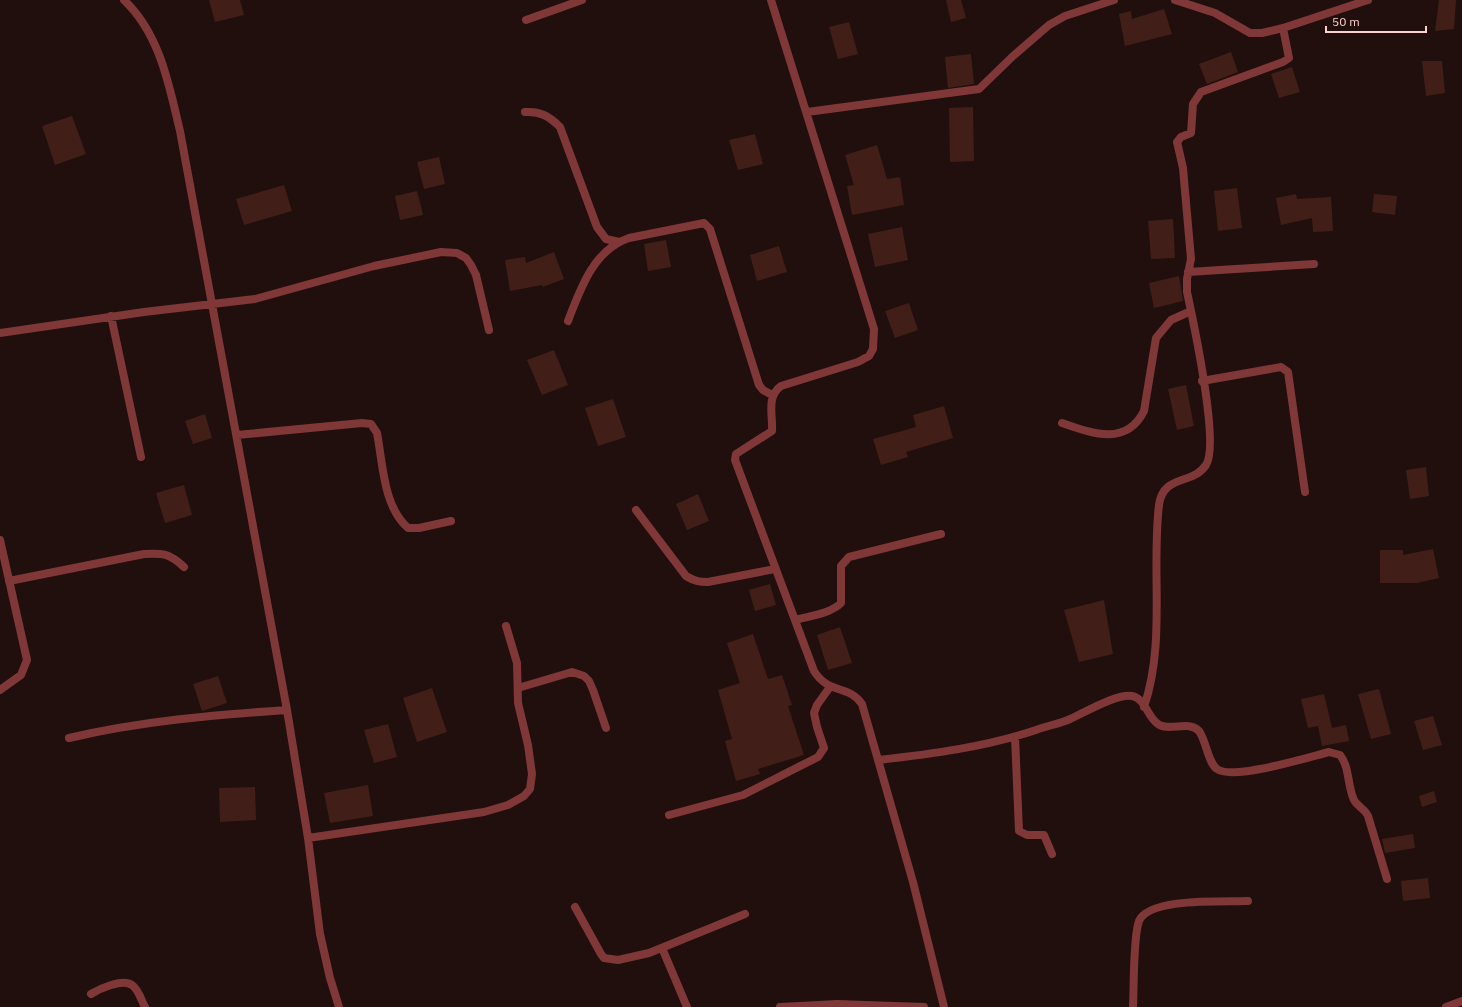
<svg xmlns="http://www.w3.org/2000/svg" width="1462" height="1007" font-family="'IBM Plex Sans',sans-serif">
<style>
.building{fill:#411f18}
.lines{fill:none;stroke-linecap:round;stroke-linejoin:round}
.street{stroke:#7f3738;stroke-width:8}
</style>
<rect width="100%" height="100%" fill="#200f0c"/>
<path class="building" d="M209,0H240L244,15L215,22Z
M946,0H961L966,18L951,22Z
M1439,0H1456L1454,29L1435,31Z
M1164,9L1172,34L1125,46L1119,14L1131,11L1132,19Z
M849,22L858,54L838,59L829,27Z
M1231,52L1238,72L1207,84L1199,64Z
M971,54L974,84L948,88L945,57Z
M1422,61H1442L1445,93L1426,96Z
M1292,67L1300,92L1279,98L1271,74Z
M973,107L974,161L950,162L949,108Z
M72,116L86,154L55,165L42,126Z
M755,134L763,164L738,170L729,140Z
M877,145L887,179L900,177L904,205L852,215L847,186L854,185L845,155Z
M439,157L445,184L424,189L417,162Z
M284,185L292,211L244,225L236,199Z
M1237,188L1242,228L1218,231L1214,191Z
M417,191L423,215L400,220L395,196Z
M1296,194L1297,199L1331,197L1333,231L1313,232L1312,218L1281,225L1276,198Z
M1374,194L1397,196L1395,215L1372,212Z
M1173,219L1175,258L1151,259L1148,221Z
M902,227L908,260L875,267L868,234Z
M666,240L671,267L648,271L644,244Z
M779,246L787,272L757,281L750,255Z
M554,252L564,279L543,287L542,285L510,291L505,260L525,257L526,263Z
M1179,276L1183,301L1154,308L1149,283Z
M909,303L918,330L895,338L885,311Z
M554,350L568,385L542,395L527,360Z
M1186,385L1194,426L1177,430L1168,389Z
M613,399L626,437L598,446L585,408Z
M944,406L953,438L906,452L908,457L881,465L873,439L916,427L913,415Z
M205,414L212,438L193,444L185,421Z
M1426,467L1429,496L1410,499L1406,470Z
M184,485L192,515L165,523L156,493Z
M698,494L709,521L687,530L676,504Z
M1433,549L1439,578L1417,583H1380V550H1403V555Z
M770,584L776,605L755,611L749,590Z
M1104,600L1113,654L1079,662L1064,610Z
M840,627L852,663L828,670L817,635Z
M753,634L768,679L782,675L792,705L788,706L804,755L758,769L760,774L736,781L725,741L732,739L718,690L740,683L727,643Z
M218,676L227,703L202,711L193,684Z
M432,688L447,732L417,742L403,698Z
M1379,689L1391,734L1371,739L1358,694Z
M1324,694L1332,728L1346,725L1349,741L1322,746L1318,726L1308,728L1301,699Z
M1433,716L1442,745L1423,750L1414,721Z
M388,724L397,757L374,763L364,730Z
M368,785L373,816L330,823L324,793Z
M255,787L256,820L220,822L219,788Z
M1434,791L1437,802L1422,807L1419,796Z
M1413,834L1415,848L1385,853L1382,839Z
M1428,878L1430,898L1403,901L1401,881Z"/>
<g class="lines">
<path class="street" d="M124,0C160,34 169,85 180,131L287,710L308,838L320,934L330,978L339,1007
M771,0L874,329L873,349L869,356L858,362L781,386C766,397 773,415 772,431L736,454L735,460L814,671C829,695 848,684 862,704L913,882L944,1007
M1175,0L1215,13L1250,33H1262L1283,28L1368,0
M526,20L582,0
M525,112C540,111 549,116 560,127L597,227L606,239L619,242
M807,112L979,89L1012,57L1049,25L1065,16L1114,0
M1188,272L1314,264
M111,316L141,457
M568,321C580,290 593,250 629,238L704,223L710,229L759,385L763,390L772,395
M0,333L144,312L255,299L374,266L441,252L457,253L466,258L471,265L476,275L489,330
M1202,381L1281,367L1288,372L1305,492
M1062,423C1091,433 1126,447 1144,411L1156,338L1171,320L1191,311
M237,435L362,423L371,424L377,433C383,464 383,506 408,528H419L451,521
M636,510L686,576C694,581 699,582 708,582L775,569
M0,540L27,660L21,675L0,690
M9,581L144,554C163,553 169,553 184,567
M795,620C809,616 830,614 841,603V566L849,557L941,534
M518,688L572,672L584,676L589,681L593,690L606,728
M1144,707C1166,642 1151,572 1159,505C1163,474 1193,485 1206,465C1220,445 1193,320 1187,292V279L1191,259L1183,168L1177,142L1181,137L1191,133L1193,104L1201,92L1283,62L1289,58L1283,28
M1015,737L1019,831L1027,835H1044L1052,854
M69,738C141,721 213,715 287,710
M878,760C932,754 985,747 1036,730C1046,726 1058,724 1068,720C1084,713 1115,694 1132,696C1145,698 1148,718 1158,724C1169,732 1189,720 1199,731C1206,740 1208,763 1217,769C1232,781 1309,757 1329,752L1340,755C1350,768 1347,785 1354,800C1357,806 1365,809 1368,816L1387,879
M669,815L743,795L818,757L824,748L817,727L814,713L817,705L830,687
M308,838L484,812L508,805L524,796L530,789L532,774L528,745L518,703L517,663L506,626
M575,907L601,954L604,958L618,960L649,953L745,914
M662,948L687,1007
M91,994C99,989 123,978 132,985C139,990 141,1000 145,1007
M780,1007L837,1004L924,1007
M1133,1007C1134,988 1133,937 1139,921C1149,897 1225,902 1248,901
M1446,1007L1462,1001"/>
</g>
<path d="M1326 26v6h100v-6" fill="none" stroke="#ffcfcb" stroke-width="2"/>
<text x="1332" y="26" font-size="12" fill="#ffcfcb" stroke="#200f0c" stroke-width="3" paint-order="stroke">50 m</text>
</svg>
